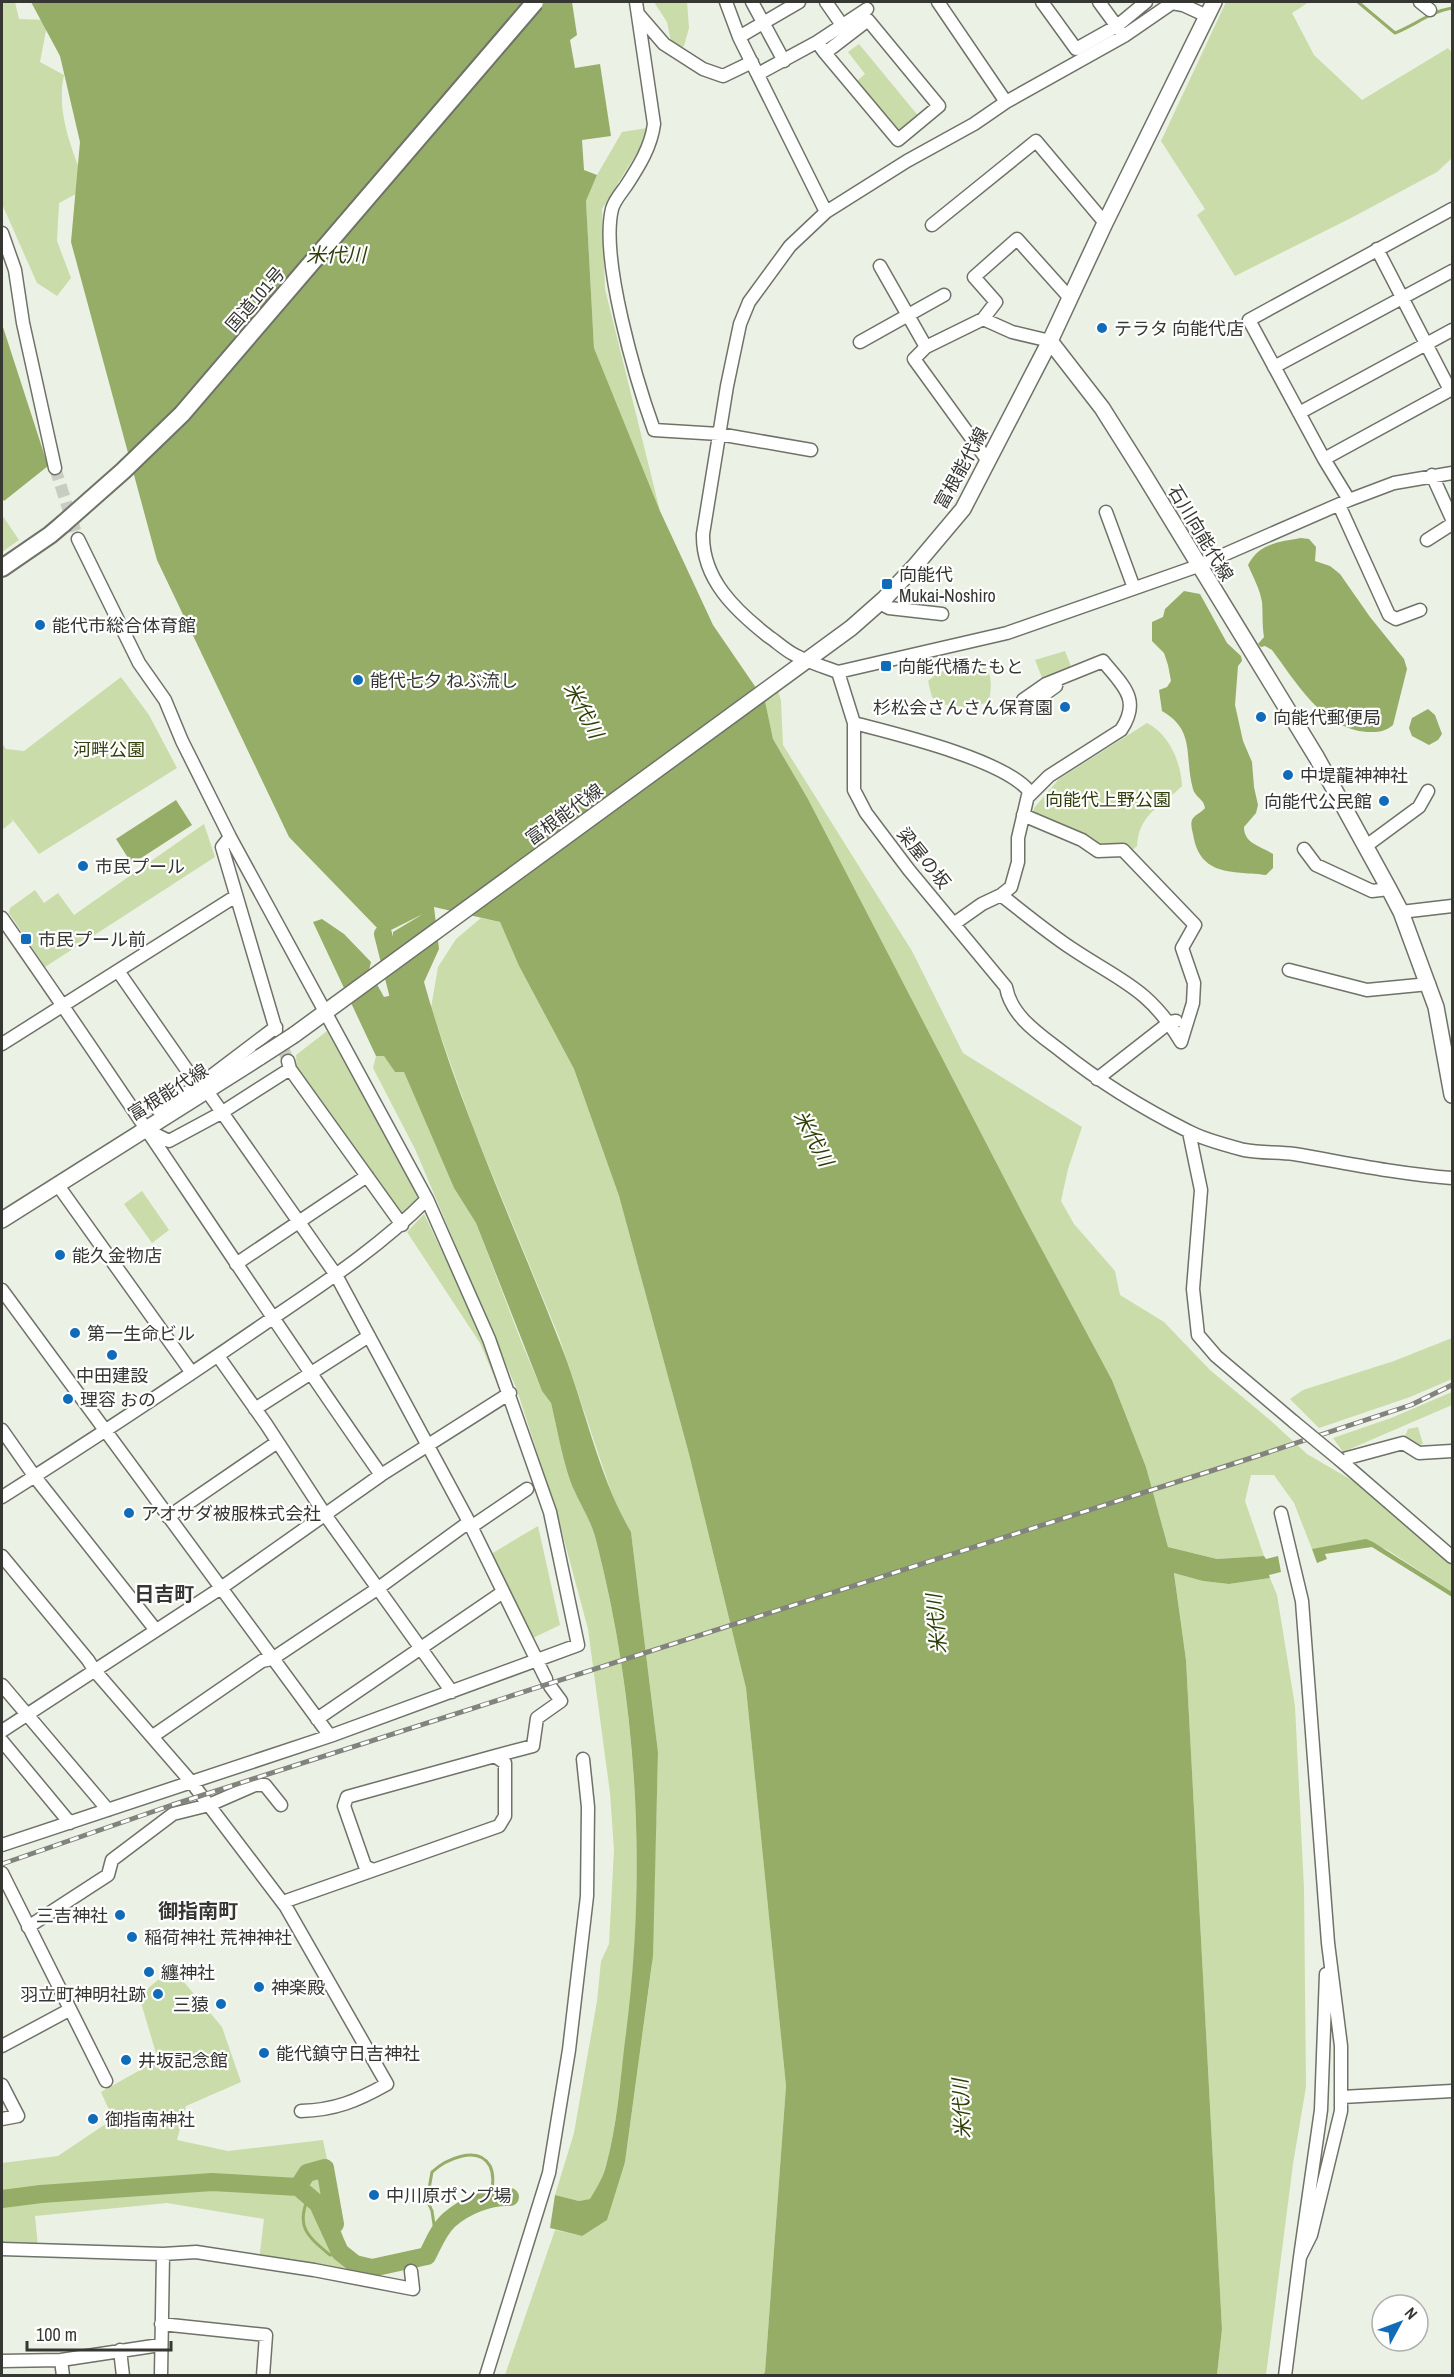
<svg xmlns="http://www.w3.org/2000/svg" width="1454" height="2377" font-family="'Archivo Narrow','Noto Sans JP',sans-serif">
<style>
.green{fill:#c9dca9}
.water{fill:#95ad67}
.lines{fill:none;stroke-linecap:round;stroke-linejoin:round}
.stream{stroke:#95ad67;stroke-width:3}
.river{stroke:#95ad67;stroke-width:18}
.minor-tunnel{stroke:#c8ccc1;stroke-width:12;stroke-dasharray:12 6;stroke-linecap:butt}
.minor-casing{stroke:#6e7268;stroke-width:15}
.major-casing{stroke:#6e7268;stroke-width:18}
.highway-casing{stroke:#6e7268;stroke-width:20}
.minor{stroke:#fff;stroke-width:12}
.major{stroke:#fff;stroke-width:15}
.highway{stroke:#fff;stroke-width:16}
.rail-casing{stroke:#81837c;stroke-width:5}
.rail{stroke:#fff;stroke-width:3;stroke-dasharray:9;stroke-linecap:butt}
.minor-bridge-casing{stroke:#6e7268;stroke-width:15;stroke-linecap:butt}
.major-bridge-casing{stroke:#6e7268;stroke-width:18;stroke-linecap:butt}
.highway-bridge-casing{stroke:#6e7268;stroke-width:20;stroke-linecap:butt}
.minor-bridge{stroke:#fff;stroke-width:12}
.major-bridge{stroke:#fff;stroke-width:15}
.highway-bridge{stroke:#fff;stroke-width:16}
.poi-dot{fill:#106cb9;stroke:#fff;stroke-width:2}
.labels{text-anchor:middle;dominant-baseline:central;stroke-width:4.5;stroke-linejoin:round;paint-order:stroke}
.street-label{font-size:18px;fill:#363733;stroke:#fff}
.poi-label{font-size:18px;fill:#363733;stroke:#fff;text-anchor:start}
.park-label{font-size:18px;fill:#31400b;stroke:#fff}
.water-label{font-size:20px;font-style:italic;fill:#303f09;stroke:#fff}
.neighbourhood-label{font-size:20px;font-weight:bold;fill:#363733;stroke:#fff}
</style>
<rect width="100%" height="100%" fill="#ecf1e5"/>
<path class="green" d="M2,2H15L19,19L48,20L40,62L64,75C56,110 71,149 85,182L78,193L59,203L57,241L71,278L57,296L37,283L2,204Z
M654,2H687L689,28L684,46L677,49L671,42L667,22Z
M1226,2H1309L1292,13L1314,55L1362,100L1448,48L1452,53V158L1437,172L1351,218L1235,276L1197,215L1205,209L1161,141Z
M859,44L920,118L900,135L857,81L865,74L848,52Z
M647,128L643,143L602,209L605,289L660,511L594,348L586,201L597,175L622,132Z
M2,515L19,540L2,552Z
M1065,651L1072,669L1043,680L1035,660Z
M971,660C994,663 992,684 989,701L973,708L939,704L932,697L928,681L938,673L949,669L950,665Z
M121,677L149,715L177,768L39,854L9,815L13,821L2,830V743L6,749L24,751Z
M778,690L781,701L783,745L912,951L963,1053L1082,1127L1068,1169L1061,1201L1074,1224L1115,1271L1120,1295L1164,1322L1210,1370L1270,1420L1307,1454L1372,1492L1452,1565V1592L1386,1549L1361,1543L1312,1549L1294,1503L1274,1475H1251L1245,1501L1264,1556L1217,1559L1168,1547L1146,1467L1112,1380L1025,1218L808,799L773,739L765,701Z
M1147,723C1169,734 1181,762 1182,786C1161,807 1139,813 1137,846L1129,853L1099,848L1032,818L1034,808L1059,779Z
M204,824L215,857L45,967L9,913L10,908L35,890L44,903L58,893L74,915Z
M481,918L500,922L519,966L574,1069L619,1196L689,1454L746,1688L786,2086L765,2372L763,2375H505L555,2230L582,2236L625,2162L652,1965L658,1752L631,1532L617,1509L559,1337L474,1130L431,1008L438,967L456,939Z
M327,1031L420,1199L400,1219L297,1070L296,1055Z
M384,1055L395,1072H404L454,1188L476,1223L521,1341L542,1391L551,1403C557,1428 564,1468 574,1490C583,1510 592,1522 597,1544C640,1713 647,1891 623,2063C618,2097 615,2133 606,2166C603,2178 596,2189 591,2199L579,2201L555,2195L574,2133L597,2001L601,1961L609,1944L614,1850L610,1793L588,1629L559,1521L517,1390L415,1149L373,1068L376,1056Z
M142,1191L169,1230L152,1243L124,1204Z
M424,1214L467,1304L505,1390L501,1393L480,1343L407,1232Z
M1452,1338V1379L1410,1397L1319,1428L1290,1399L1303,1390L1394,1361Z
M1452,1392V1405L1343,1452L1333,1438L1391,1418Z
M1418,1427L1423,1444L1415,1446L1405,1436L1408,1429Z
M538,1526L560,1625L533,1638L491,1554Z
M1174,1572L1203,1581L1229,1584L1270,1578L1277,1595L1295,1706L1304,1889L1306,2087L1293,2164L1266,2375H1217L1222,2329L1186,1660Z
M172,1968L222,2027L241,2082L186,2106L177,2140L228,2151L323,2140L351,2277L259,2260L264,2219L167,2203L35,2216L38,2247L2,2244V2163L58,2156L113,2119L101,2092L158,2060L139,1996Z"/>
<path class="water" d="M31,2H572L577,35L570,40L575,68L600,64L611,136L582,140L584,170L597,175L586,201L594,348L660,511L713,625L765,701L773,739L808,799L1025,1218L1112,1380L1146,1467L1168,1547L1217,1559L1264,1556L1266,1559L1278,1556L1281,1572L1269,1575L1270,1578L1229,1584L1203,1581L1174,1573L1186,1660L1222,2329L1217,2375H763L765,2372L786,2086L746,1688L689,1454L619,1196L574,1069L519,966L500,922L434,907L439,949L424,982C459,1107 515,1227 562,1348C585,1407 599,1478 631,1532L658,1752L653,1956L625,2162L607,2220L582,2236L550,2228L555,2195L579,2201L590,2199C596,2189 603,2178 606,2166C617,2126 620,2082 625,2041C647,1876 638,1705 597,1544C592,1522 583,1510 574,1490C564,1468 557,1428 551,1403L542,1391L476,1223L454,1188L404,1072H395L384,1056H376L313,922L322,919L344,934L371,962L369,970L384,997L393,995L400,986L393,950V932L423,914L383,934L289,837L157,560L71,242L80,142L60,56Z
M2,324L48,466L4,501L2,498Z
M1301,538L1309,539L1316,547L1315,561L1330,566L1340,574L1370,617L1404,659L1407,669L1393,725C1385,732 1378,732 1367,732C1323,729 1296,682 1272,650L1265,646L1261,647L1258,644L1264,637C1262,625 1263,614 1262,602C1260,589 1253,577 1248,565C1259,543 1279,542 1301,538Z
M1184,591L1200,594L1227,643L1241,656L1242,661L1238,666L1235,705L1243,741L1252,762L1254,787L1258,805L1256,813L1244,827C1244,844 1261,846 1273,854V868L1266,875C1236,871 1202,877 1194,839C1193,833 1190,825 1192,820C1194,815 1201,813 1205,808C1204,799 1195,797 1193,789C1184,757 1196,730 1162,711L1159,690L1167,687L1171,681L1168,665L1164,653L1152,641V622L1163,617L1165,609Z
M1428,709L1435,715L1442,734L1438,740L1429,745L1412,736L1409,728L1412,718Z
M176,800L192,825L132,864L116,839Z
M1366,1539L1373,1542L1452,1592V1597L1372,1547L1325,1554L1327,1559L1317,1563L1312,1549Z"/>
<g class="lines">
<path class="stream" d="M1358,2L1395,33C1415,25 1432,11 1452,8
M309,2196C295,2226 307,2236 330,2255L340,2252
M436,2238L432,2211L427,2200L432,2172C445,2160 478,2144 490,2166C495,2176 492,2188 491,2199"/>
<path class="river" d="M383,934L403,1013
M298,2187L307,2173L325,2168L335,2224
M2,2199L41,2194L212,2182L298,2187L318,2204L340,2252L355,2264L372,2268L427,2256C433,2244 439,2229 449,2220C465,2206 489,2196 510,2197"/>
<path class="minor-tunnel" d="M55,468L78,539
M276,1030L288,1061"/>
<defs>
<path id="minor" d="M636,2L654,124C651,147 639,166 626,186C621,193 614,201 612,209C600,259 636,380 654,430L719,434L811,450
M726,2L739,37L826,212
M752,2L784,61
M826,2L842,25
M938,2L1006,102
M1042,2L1076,49L1117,26L1146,2
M1099,2L1121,32
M1420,2L1430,10
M639,15L664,44L703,69L723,76L752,62
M1207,16L1183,5L1172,3L1124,36L1006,102L974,124L907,161L826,212L790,246L749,302L740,324L727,386L703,534C702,579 735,610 768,636C777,642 785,650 795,655C808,662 824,667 838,672L854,723V790L866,813L909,870L1006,987C1011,1016 1039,1034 1061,1051C1101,1083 1142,1108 1188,1131C1202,1139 1229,1146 1244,1150C1261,1153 1278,1152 1294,1154C1348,1163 1398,1174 1452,1178
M739,37L799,2
M817,42L825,53L898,140L939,106L868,20L825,53
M758,74L817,42L867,9
M932,225L1036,141L1105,223
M2,233L15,270L23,323L55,468
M1377,249L1450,390
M880,266L926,347
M983,319L996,302L974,277L1017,239L1069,297
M860,342L944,295
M1274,367L1452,271
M1299,413L1452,330
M1324,459L1452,389
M988,461L914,359L926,347L983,319L1012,332L1050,341
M1432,475L1452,519
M1349,500L1324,459L1249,320L1452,209
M1339,505L1389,615L1396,619L1420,610
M1106,512L1134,588
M1427,540L1452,524
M879,603L889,608L942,614
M838,672L1007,633L1198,566L1349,500L1394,483L1452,473
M1023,700L1046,684L1103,661C1122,685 1142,699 1121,730L1049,776L1028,797
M1031,708L1042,696L1056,686
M854,723C896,734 1002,759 1029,791L1018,838V862L1011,887L1001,895L982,904L955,923
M1023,815L1082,840L1098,851L1123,850L1195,925L1182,948L1194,983L1193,1003L1181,1042
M230,837L222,847L276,1030
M1366,846L1419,807L1428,791
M1304,849L1316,865L1372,891L1389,889
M1001,895C1024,913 1047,932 1071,948C1120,981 1149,988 1181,1042
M1401,912L1452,906
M2,918C131,1102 252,1291 381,1475
M1289,970L1367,990L1429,984
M118,971L198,1086L276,1027
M2,1044L236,896
M288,1061L290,1069L402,1225
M1097,1079L1170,1022L1176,1021
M207,1091L336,1275L469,1522L546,1679
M158,1110L198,1086
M149,1131L169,1141L221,1113L290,1069
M1189,1132L1201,1190L1193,1289L1198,1335L1216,1356L1294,1422
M57,1184L192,1373
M236,1264L367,1176
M2,1290L330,1736
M218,1356L266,1424L326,1516L452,1692
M255,1409L369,1336
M2,1430L35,1477L155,1629
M1340,1460L1452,1557
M1340,1460L1403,1443L1419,1453L1452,1451
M2,1497C89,1442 175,1385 261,1326C318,1287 378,1249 427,1199
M1281,1513L1302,1601L1328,1943L1341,2046V2111L1311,2235L1300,2257
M168,1517L276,1443
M471,1527L527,1489
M2,1556L88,1660L95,1671L192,1783L286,1907L387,2084C357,2101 335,2110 301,2111
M2,1685L108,1810
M317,1719L503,1592
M2,1731L221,1588L381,1475L510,1393
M153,1736L262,1661L272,1659L377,1589L469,1522
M2,1741L70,1823
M495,1756L533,1746L537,1718L561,1701L550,1686
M2,1845L330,1736L578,1645L550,1512L489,1339L427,1199L230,837L182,741L165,700L139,663L78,539
M2,1873L106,2081
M283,1902L499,1826L505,1816V1763L495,1756L347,1797L344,1806L365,1866L373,1870
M28,1927L108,1875L112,1860L173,1814L209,1805L255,1785H265L281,1805
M2,2046L69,2010
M2,2085L18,2116L2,2119
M1342,2097L1452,2091
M2,2249L163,2254L196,2252L314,2270L413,2289L411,2271
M161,2324L266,2335L263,2376
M120,2350L123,2376
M61,2360L63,2376
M2,2361L61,2360L160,2345
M161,2376L163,2254
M486,2376L549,2173L569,2050L587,1896L588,1807L583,1759
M1285,2376L1300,2257L1321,2110L1326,1974"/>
<path id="major" d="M1050,341L1102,408L1143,473L1317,758L1389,889L1401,912L1436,1007L1452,1095
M294,1035L851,628L885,598L915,566L963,509L1050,341L1105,223L1214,2
M2,1220L260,1057"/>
<path id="highway" d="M2,568L50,535L63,524"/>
</defs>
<use href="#minor" class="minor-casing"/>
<use href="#major" class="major-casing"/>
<use href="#highway" class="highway-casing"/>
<use href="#minor" class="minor"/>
<use href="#major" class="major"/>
<use href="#highway" class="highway"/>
<defs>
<path id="rail" d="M2,1864L172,1805L1248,1459L1411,1405L1452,1385"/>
</defs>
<use href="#rail" class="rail-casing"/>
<use href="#rail" class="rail"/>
<defs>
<path id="minor-bridge" d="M1294,1422L1340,1460"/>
<path id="major-bridge" d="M260,1057L294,1035"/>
<path id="highway-bridge" d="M63,524L123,471L182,414L535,2"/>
</defs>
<use href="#minor-bridge" class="minor-bridge-casing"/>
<use href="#major-bridge" class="major-bridge-casing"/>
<use href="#highway-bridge" class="highway-bridge-casing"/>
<use href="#minor-bridge" class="minor-bridge"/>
<use href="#major-bridge" class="major-bridge"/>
<use href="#highway-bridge" class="highway-bridge"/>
</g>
<g class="poi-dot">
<circle cx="1102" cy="328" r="6"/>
<rect x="881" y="578" width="12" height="12" rx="3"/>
<circle cx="40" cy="625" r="6"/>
<rect x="880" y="660" width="12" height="12" rx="3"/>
<circle cx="358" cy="680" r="6"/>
<circle cx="1065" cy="707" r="6"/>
<circle cx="1261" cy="717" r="6"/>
<circle cx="1288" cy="775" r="6"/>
<circle cx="1384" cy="801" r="6"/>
<circle cx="83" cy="866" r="6"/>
<rect x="20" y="933" width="12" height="12" rx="3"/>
<circle cx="60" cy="1255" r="6"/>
<circle cx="75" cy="1333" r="6"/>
<circle cx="112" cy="1355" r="6"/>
<circle cx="68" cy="1399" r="6"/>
<circle cx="129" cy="1513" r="6"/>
<circle cx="120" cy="1915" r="6"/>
<circle cx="132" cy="1937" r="6"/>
<circle cx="149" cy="1972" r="6"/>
<circle cx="259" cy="1987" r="6"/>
<circle cx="158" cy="1994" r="6"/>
<circle cx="221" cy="2004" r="6"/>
<circle cx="264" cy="2053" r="6"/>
<circle cx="126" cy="2060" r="6"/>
<circle cx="93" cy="2119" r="6"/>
<circle cx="374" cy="2195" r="6"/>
</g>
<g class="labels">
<g class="street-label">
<text transform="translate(255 299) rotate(-49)">国道101号</text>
<text transform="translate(961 468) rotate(-61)">富根能代線</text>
<text transform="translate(1201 533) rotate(59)">石川向能代線</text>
<text transform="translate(564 814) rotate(-36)">富根能代線</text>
<text transform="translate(924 858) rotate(51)">梁屋の坂</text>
<text transform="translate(168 1092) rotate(-32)">富根能代線</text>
</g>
<g class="poi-label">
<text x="1114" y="328">テラタ 向能代店</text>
<text x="899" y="574">向能代<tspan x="899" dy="21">Mukai-Noshiro</tspan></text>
<text x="52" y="625">能代市総合体育館</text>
<text x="898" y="666">向能代橋たもと</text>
<text x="370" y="680">能代七夕 ねぶ流し</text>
<text x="1053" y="707" text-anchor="end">杉松会さんさん保育園</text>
<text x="1273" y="717">向能代郵便局</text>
<text x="1300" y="775">中堤龍神神社</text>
<text x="1372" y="801" text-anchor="end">向能代公民館</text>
<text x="95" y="866">市民プール</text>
<text x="38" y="939">市民プール前</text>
<text x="72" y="1255">能久金物店</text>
<text x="87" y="1333">第一生命ビル</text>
<text x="112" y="1375" text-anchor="middle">中田建設</text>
<text x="80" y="1399">理容 おの</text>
<text x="141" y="1513">アオサダ被服株式会社</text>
<text x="108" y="1915" text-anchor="end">三吉神社</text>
<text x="144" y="1937">稲荷神社 荒神神社</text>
<text x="161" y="1972">纏神社</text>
<text x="271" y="1987">神楽殿</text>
<text x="146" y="1994" text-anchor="end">羽立町神明社跡</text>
<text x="209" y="2004" text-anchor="end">三猿</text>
<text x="276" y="2053">能代鎮守日吉神社</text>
<text x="138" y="2060">井坂記念館</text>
<text x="105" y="2119">御指南神社</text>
<text x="386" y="2195">中川原ポンプ場</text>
</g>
<g class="park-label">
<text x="109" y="749">河畔公園</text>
<text x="1108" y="799">向能代上野公園</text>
</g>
<g class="water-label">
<text x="336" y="254">米代川</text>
<text transform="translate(584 710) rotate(62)">米代川</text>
<text transform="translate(814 1138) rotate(62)">米代川</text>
<text transform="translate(936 1624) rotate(-95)">米代川</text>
<text transform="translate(961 2109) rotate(-93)">米代川</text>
</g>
<g class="neighbourhood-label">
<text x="164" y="1593">日吉町</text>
<text x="198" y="1910">御指南町</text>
</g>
</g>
<rect width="1454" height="2377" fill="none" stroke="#363733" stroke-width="6"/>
<g transform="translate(1400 2323) rotate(49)"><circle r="28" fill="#ffffff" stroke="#afafad" stroke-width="1.5"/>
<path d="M0-4.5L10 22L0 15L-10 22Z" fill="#106cb9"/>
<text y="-9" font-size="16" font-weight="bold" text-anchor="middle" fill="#363733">N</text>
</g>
<path d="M27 2341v9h144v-9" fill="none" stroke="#363733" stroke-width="3"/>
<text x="36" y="2341" font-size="18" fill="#363733" stroke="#ffffff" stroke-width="4.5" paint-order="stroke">100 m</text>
</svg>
